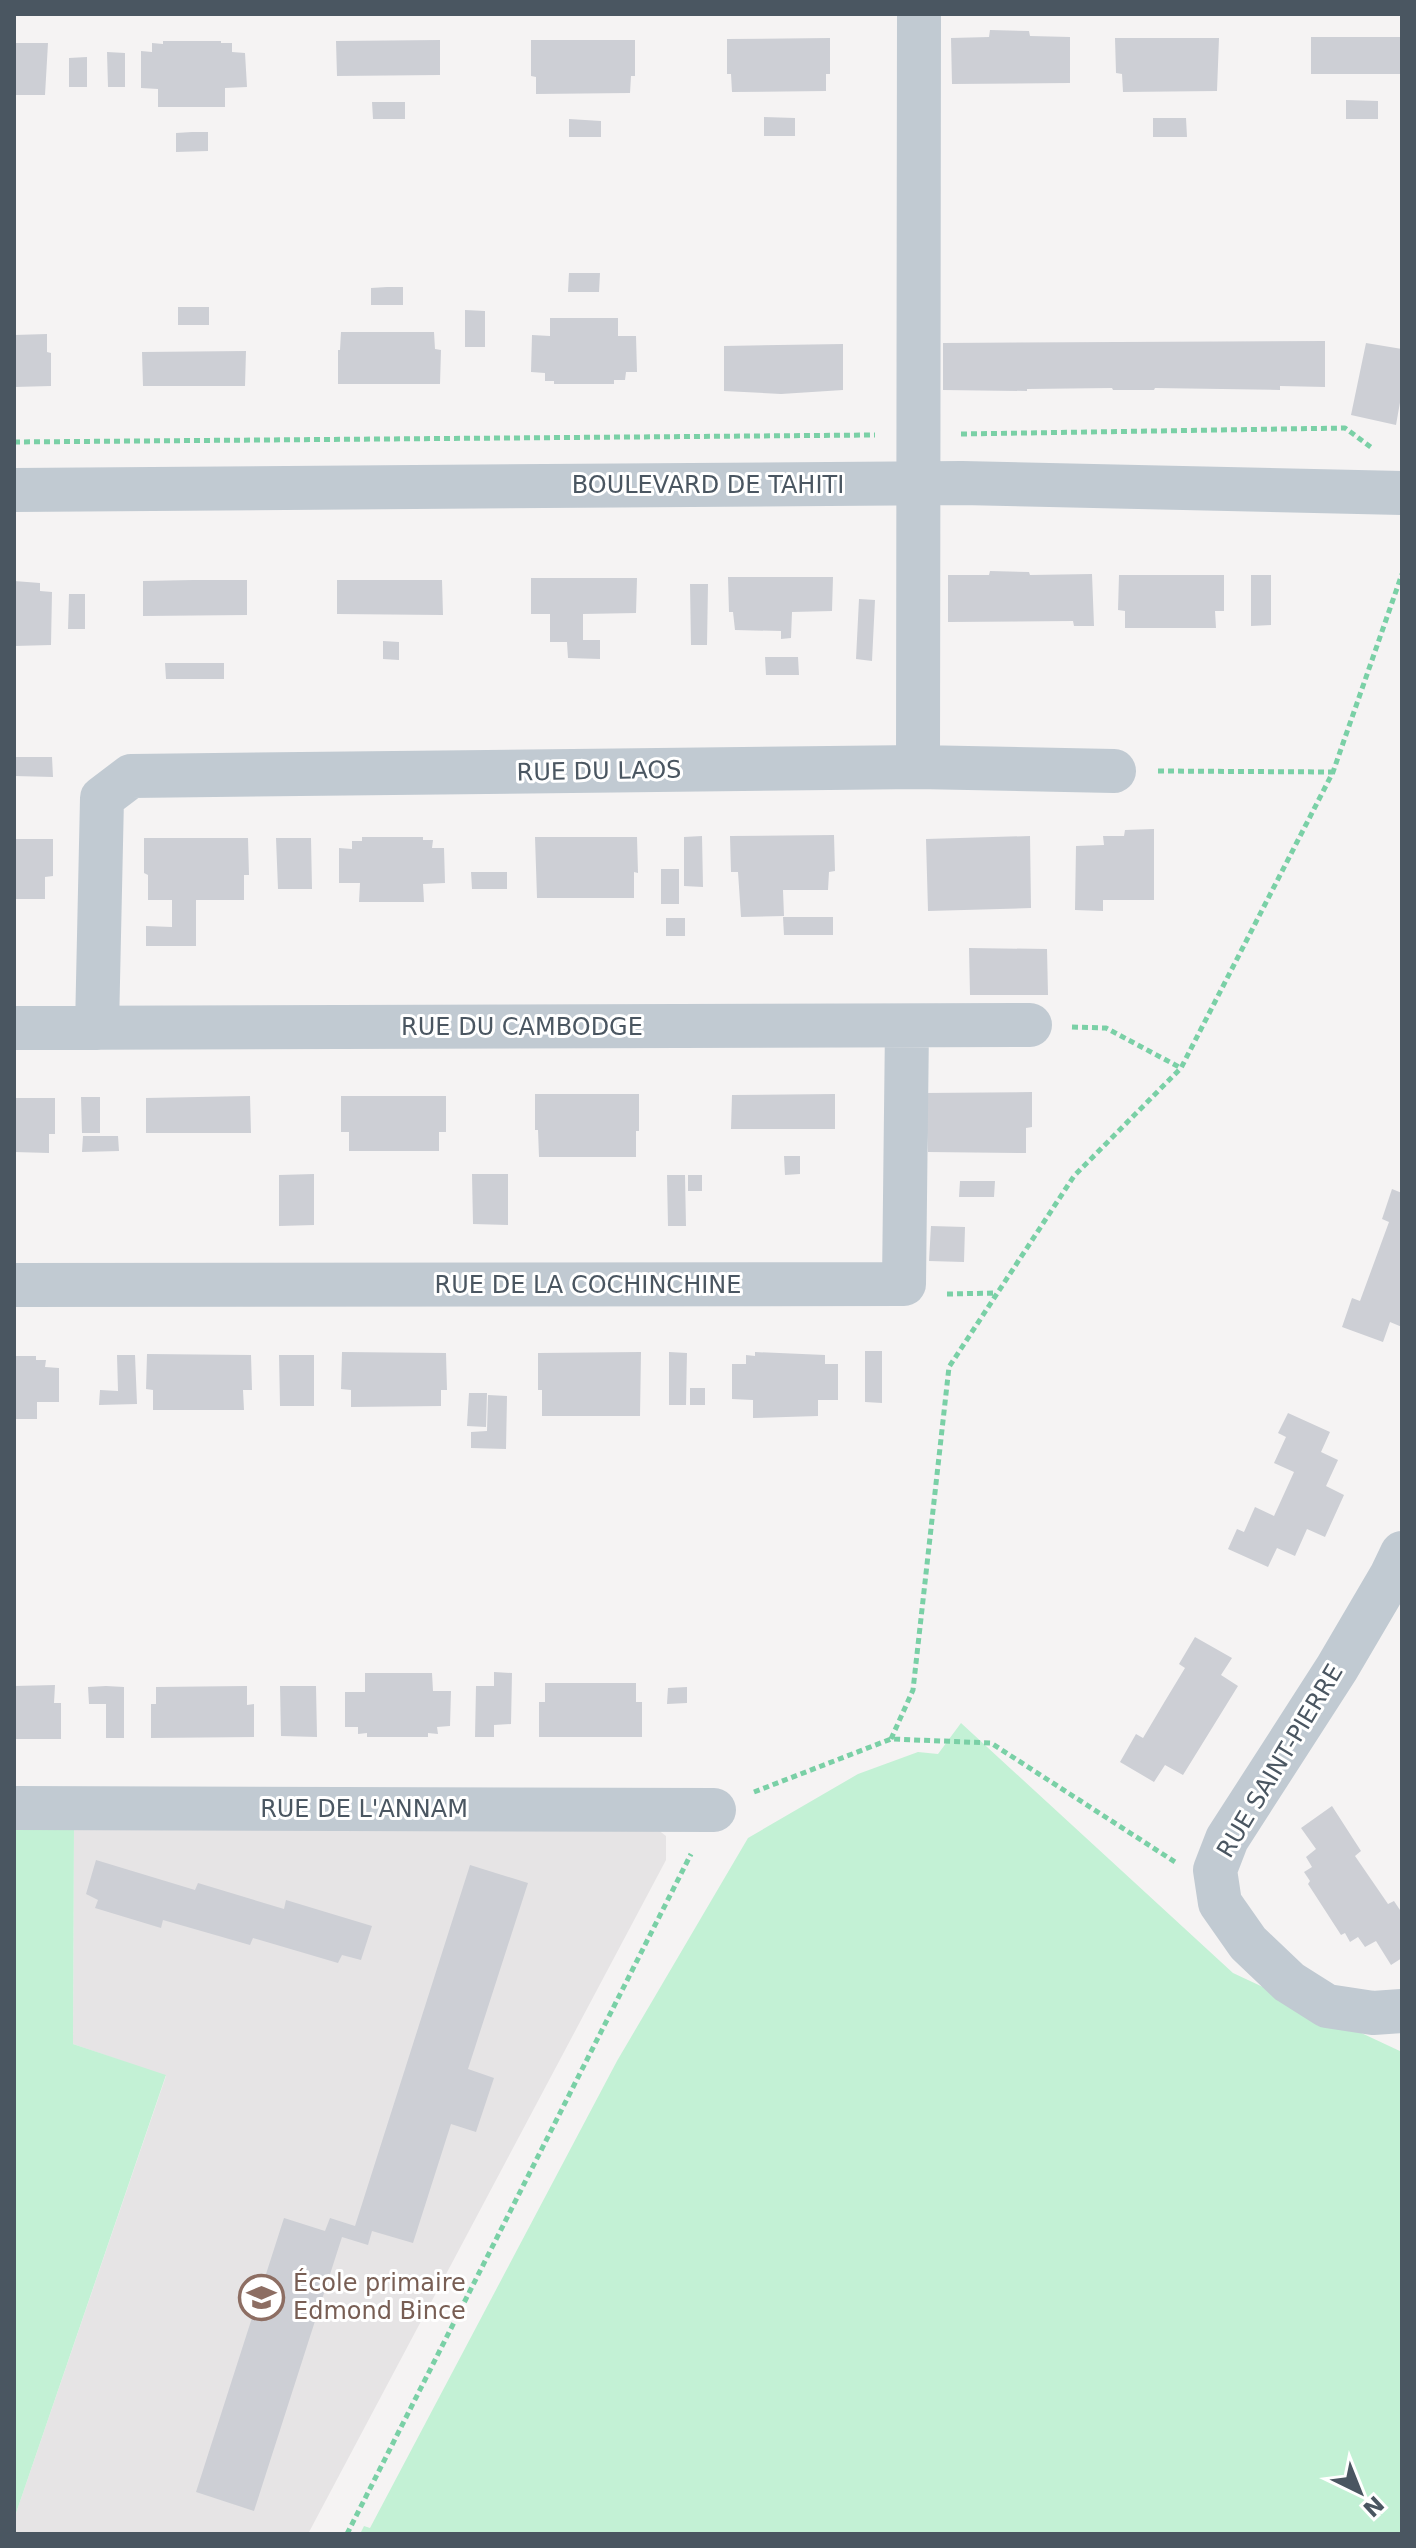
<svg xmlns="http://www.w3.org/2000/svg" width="1416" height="2548" font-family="'DejaVu Sans',sans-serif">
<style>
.education{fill:#e6e4e5}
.garden{fill:#c3f1d5}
.building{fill:#cdcfd5}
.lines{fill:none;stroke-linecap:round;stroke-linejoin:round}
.path{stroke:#7ad0a6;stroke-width:5;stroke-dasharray:6 4;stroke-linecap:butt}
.minor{stroke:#c1cad2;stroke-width:44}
.labels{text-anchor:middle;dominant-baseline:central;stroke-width:6;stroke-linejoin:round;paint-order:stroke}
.street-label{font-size:24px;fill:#4a5661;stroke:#fff}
.education-label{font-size:24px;fill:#785e54;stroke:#fff;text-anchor:start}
</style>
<rect width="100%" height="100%" fill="#f5f3f3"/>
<path class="education" d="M648,1822L666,1836V1860L308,2534H14V2519L166,2076L73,2044L74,1826Z"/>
<path class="garden" d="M961,1723L1233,1973L1402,2052V2534H360L364,2526L370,2528L617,2061L748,1838L858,1774L918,1752L938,1754Z
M14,1826H74L73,2044L166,2075L14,2519Z"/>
<path class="building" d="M990,30L1029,31L1030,36L1070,37V83L952,84L951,38L989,37Z
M1311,37H1402V74H1311Z
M830,38V74H826V91L732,92L731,74H727V39Z
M1115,38H1219L1217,91L1123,92L1122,74L1116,73Z
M440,40V75L337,76L336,41Z
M531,40H635V76H631L630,93L536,94V77L531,76Z
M163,41H221V43H232V52L245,53L247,87L225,88V107H158V89L141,88V51L152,52V43L163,44Z
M14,43H48L45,95H14Z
M107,52L125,53V87H108Z
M87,57V87H69V58Z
M1346,100L1378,101V119H1346Z
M372,102H405V119H373Z
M764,117L795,118V136H764Z
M1153,118H1186L1187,137H1153Z
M569,119L601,121V137H569Z
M192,132H208V151L176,152V133Z
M569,273H600L599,292H568Z
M387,287H403V305H371V288Z
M178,307H209V325H178Z
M465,310L485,311V347H465Z
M550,318H618V336H636L637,372H626L625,380H614V384H554V381H545V373L531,372L532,335L550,336Z
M341,332H434L435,349L441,350L440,384H338V350H340Z
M47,334V352L51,353V386L14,387V335Z
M1325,341V387L1280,386V390L1155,388L1154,390H1113L1112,388L1027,389V391L943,390V343Z
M1366,343L1402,349L1400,377L1402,378V391L1396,425L1351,415Z
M843,344V390L781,394L724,391V346Z
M246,351L245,386H143L142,352Z
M990,571L1029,572L1030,575L1092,574L1094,626H1074L1073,621L948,622V575H989Z
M1119,575H1224V611H1215L1216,628H1125V611L1118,610Z
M1251,575H1271V625L1251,626Z
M728,577H833L832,611L792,612L791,638L781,639V631L735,630L733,612H729Z
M531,578H637L636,613L583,614V640H600V659L568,658L567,642H550V614H531Z
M193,580H247V615L143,616V581Z
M337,580H442L443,615L337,614Z
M14,581L40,583V591L52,592L51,645L14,646Z
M690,584H708L707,645H691Z
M69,594H85V629H68Z
M859,599L875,600L872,661L856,659Z
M383,641L399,642V660L383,659Z
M765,657H798L799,675H766Z
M165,663H224V679H166Z
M14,757H52L53,777L14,776Z
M1154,829V900H1103V911L1075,910L1076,846L1104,845L1103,836H1124L1125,830Z
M834,835L835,871L829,872L828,890H783L784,916L741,917L738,872H731L730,836Z
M702,836L703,887L684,886V837Z
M1030,836L1031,908L928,911L926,839Z
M362,837H423V840H433L432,848H444L445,883L423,884L424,902H359L360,883H339V848L352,849V841H362Z
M535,837H637L638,873L634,872V898H537Z
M144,838H248L249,875H244V900H196V946H146V926L172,927V900H148V875L144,873Z
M276,838H311L312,889H278Z
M14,839H53V876L45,877V899H14Z
M661,869H679V904H661Z
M471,872H507V889H472Z
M783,917H833V935H784Z
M666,918H685V936H666Z
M969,948L1047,949L1048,995H970Z
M1032,1092V1127L1026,1128V1153L928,1152L925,1093Z
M535,1094H639V1131H636V1157H539L538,1130H535Z
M835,1094V1129H731L732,1095Z
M250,1096L251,1133H146V1098Z
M341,1096H446V1132H439V1151H349V1132H341Z
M81,1097H100V1133H82Z
M14,1098H55V1134H49V1153L14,1152Z
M83,1136H118L119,1151L82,1152Z
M784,1156H800V1174L785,1175Z
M314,1174V1225L279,1226V1175Z
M472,1174H508V1225L473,1224Z
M667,1175H685L686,1226H668Z
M688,1175H702V1191H688Z
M960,1181H995L994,1197H959Z
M1392,1189L1402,1193V1327L1390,1322L1383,1342L1342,1327L1352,1298L1360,1301L1389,1222L1382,1219Z
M931,1226L965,1227L964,1262L929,1261Z
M865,1351H882V1403L865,1402Z
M342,1352L446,1353L447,1390H441V1406L351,1407V1390L341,1389Z
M641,1352L640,1416H542V1390H538V1353Z
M669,1352L687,1353L686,1405H669Z
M755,1352L825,1355V1364H838V1400H818V1416L753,1418V1400L732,1399V1364H746V1355L755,1356Z
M147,1354L251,1355L252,1390H243L244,1410H153V1390L146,1389Z
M117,1355H135L137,1404L99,1405L100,1390L118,1391Z
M279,1355H314V1406H280Z
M14,1356H36V1360H46L45,1367L59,1368V1402H37V1419H14Z
M690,1388H705V1405H690Z
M469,1393H487L486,1427L467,1426Z
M488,1395L507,1396L506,1449L471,1448V1432L487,1431Z
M1288,1413L1330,1432L1321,1452L1338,1460L1326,1486L1344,1495L1325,1537L1307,1529L1295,1556L1277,1548L1268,1567L1228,1549L1237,1529L1244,1532L1255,1507L1274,1516L1294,1472L1274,1463L1286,1437L1278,1433Z
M1195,1637L1232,1658L1221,1675L1238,1686L1183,1775L1165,1765L1154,1782L1120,1762L1136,1734L1143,1738L1165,1701L1185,1668L1179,1664Z
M494,1672L512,1673L511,1724L494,1725V1737H475L476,1686H494Z
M365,1673H432L433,1691H451L450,1726L437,1727L438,1734L428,1733V1737H367V1733L358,1734V1727H345V1692H365Z
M545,1683H636V1702H642V1737H539V1702H545Z
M55,1685L54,1703H61V1739H14V1686Z
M106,1686L124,1687V1738H106V1704H89L88,1687Z
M247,1686V1705L254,1704V1737L151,1738V1704H156V1687Z
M280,1686H316L317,1737L281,1736Z
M687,1687V1703L667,1704L668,1688Z
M1332,1806L1361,1851L1355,1856L1388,1904L1394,1901L1402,1913V1958L1391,1965L1376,1941L1365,1947L1358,1937L1350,1942L1345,1933L1341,1935L1308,1884L1310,1881L1304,1872L1312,1867L1306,1857L1316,1849L1301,1828Z
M96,1860L195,1890L198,1883L284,1909L286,1900L372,1926L361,1960L342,1955L338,1963L253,1938L250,1945L163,1920L161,1928L95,1908L98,1900L86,1894Z
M470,1865L528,1883L468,2069L494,2078L476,2132L451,2124L413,2243L372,2231L368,2245L342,2237L254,2511L196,2492L284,2218L325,2231L330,2218L355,2226Z"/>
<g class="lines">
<path class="path" d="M961,434L1345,428L1372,448
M14,442L875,435
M1158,771L1333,772
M1072,1027L1106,1028L1181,1068
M947,1294L997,1293
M891,1739L913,1690L949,1367L1074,1176L1181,1068L1333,772L1402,574
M754,1792L891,1739L991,1743L1175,1862
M347,2534L691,1854"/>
<path class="minor" d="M14,490L962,483L1402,493
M918,767L919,14
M14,1028L1030,1025
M97,1028L102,798L131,776L918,767L1114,771
M14,1285L904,1284L907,1026
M1402,1553L1391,1576L1337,1668L1227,1839L1215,1870L1220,1903L1248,1943L1289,1982L1327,2006L1373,2013L1402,2011
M14,1808L714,1810"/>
</g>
<defs>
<symbol id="school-ring" viewBox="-11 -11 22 22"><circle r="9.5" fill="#fff" stroke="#8d6e63" stroke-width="1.5"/><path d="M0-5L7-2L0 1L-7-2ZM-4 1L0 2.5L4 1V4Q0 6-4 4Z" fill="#8d6e63"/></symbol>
</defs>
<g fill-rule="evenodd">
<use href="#school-ring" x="236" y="2272" width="51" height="51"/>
</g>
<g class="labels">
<g class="street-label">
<text x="708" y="485">BOULEVARD DE TAHITI</text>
<text transform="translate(599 771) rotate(-1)">RUE DU LAOS</text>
<text x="522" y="1027">RUE DU CAMBODGE</text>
<text x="588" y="1285">RUE DE LA COCHINCHINE</text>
<text transform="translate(1280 1761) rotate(-59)">RUE SAINT-PIERRE</text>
<text x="364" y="1809">RUE DE L'ANNAM</text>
</g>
<g class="education-label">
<text x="293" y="2283">École primaire<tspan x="293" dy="28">Edmond Bince</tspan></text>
</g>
</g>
<rect width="1416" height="2548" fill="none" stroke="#4a5661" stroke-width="32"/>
<g transform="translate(1360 2492) rotate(137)" stroke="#ffffff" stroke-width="6" paint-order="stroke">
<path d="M0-6L14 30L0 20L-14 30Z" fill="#4a5661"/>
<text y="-12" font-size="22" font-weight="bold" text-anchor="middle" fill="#4a5661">N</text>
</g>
</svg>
